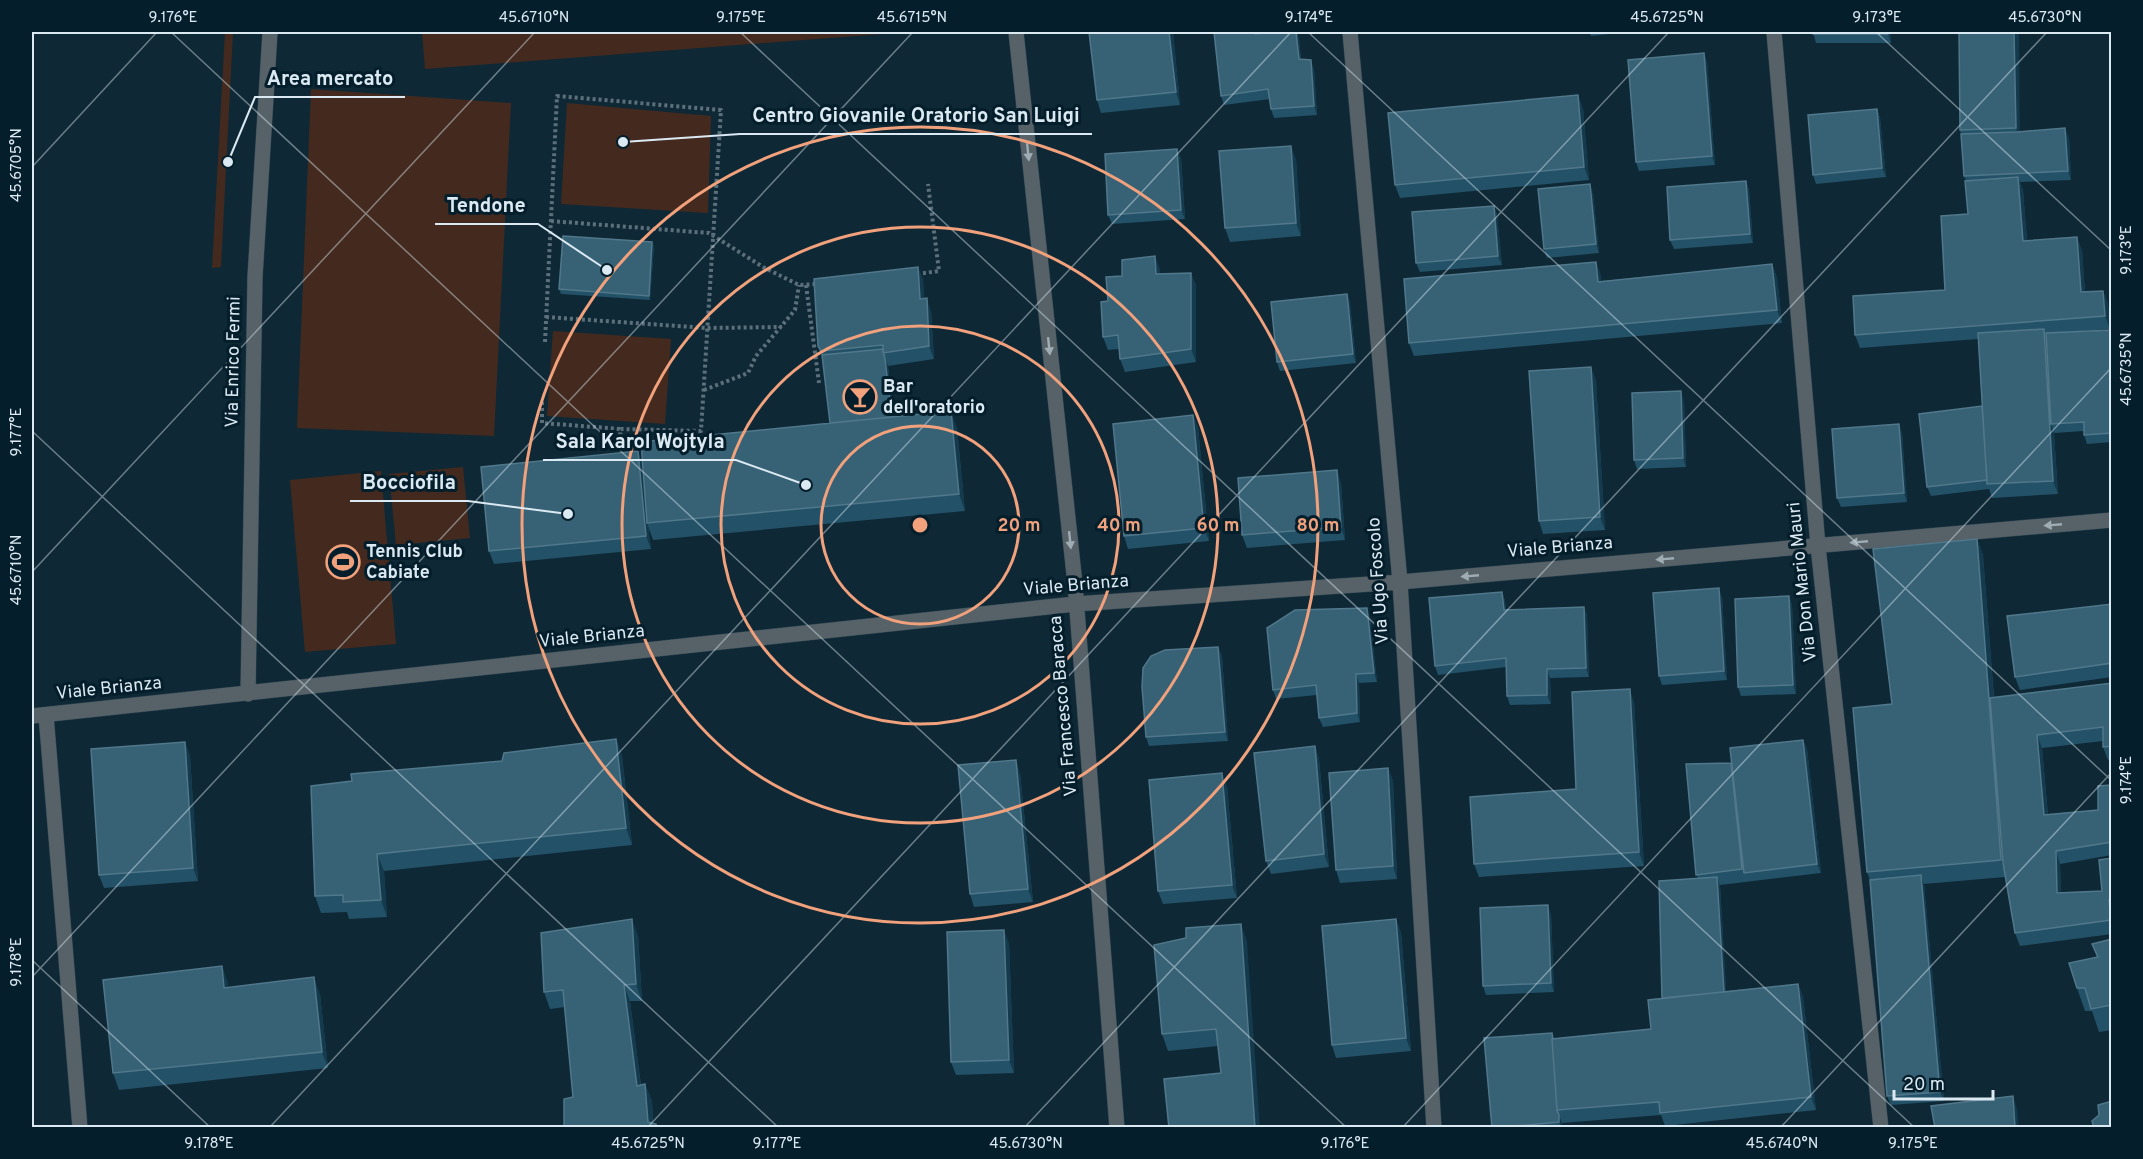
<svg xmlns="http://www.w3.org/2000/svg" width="2143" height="1159" font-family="Overpass,sans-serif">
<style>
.green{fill:#442a1e}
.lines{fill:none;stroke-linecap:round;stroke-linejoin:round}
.minor-casing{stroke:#2c434f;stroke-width:16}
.path{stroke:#5c707c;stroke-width:4;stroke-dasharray:3 3;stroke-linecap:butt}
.minor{stroke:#566268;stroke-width:15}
.wall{fill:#235167}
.shaded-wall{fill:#133a4d}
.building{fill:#376276;stroke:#50778a;stroke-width:1.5}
.oneway{fill:#9facb4}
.ticks{fill:none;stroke:#dbe9f2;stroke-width:1.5;stroke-opacity:0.45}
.ring{fill:none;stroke:#f1a17c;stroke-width:3}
.labels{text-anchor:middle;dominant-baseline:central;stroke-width:6;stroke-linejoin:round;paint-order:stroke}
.street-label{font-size:18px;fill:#dbe9f2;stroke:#051e2b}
.poi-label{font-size:18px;font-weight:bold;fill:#dbe9f2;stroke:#051e2b;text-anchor:start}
.centre{fill:#f1a17c;stroke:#051e2b;stroke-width:3}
.ring-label{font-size:18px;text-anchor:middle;font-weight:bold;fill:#f1a17c;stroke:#051e2b;stroke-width:6;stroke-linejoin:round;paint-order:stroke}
.leader{fill:none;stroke:#dbe9f2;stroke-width:2}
.callout-dot{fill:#dbe9f2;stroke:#051e2b;stroke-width:2}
.callout-label{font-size:20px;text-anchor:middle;font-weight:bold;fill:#dbe9f2;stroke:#051e2b;stroke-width:6;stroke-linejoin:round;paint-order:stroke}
.neatline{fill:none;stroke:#dbe9f2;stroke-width:2}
.ticks-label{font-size:15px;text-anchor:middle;fill:#dbe9f2}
</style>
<rect width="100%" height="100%" fill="#0f2835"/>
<path class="green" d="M225,32H233L221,267L212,268Z
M422,32H908L425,69Z
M311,89L511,103L494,436L297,428Z
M567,103L711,116L708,213L561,204Z
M553,331L671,339L665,424L547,416Z
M463,467L470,538L396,545L389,474Z
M381,471L396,644L305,652L290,480Z"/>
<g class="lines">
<defs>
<path id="minor" d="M1016,32L1075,584L1117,1128
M1350,32L1400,582L1434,1128
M1774,32L1818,546L1881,1128
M248,694L255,277L270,32
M46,715L80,1128
M32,716L1075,604L1400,582L2112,520"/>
</defs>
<use href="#minor" class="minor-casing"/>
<path class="path" d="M551,221L709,233L763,267L799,285L817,284
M917,274L939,271L928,184
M806,285L819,383
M546,317L707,328L782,327
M545,342L557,96L721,110L701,431L621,429L620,436L624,441L644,443
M704,390L748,373L756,356L795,310L799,285
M542,402V423L621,429"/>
<use href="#minor" class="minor"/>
</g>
<path class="wall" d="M1089,32H1173L1180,105L1101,113L1097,100Z
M1214,32H1256V34L1278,32H1297L1299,39L1301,59L1314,69L1317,115L1274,118L1271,109L1270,99L1224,105L1221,96Z
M1589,32H1628L1591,36Z
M1813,32H1891V43H1816Z
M1959,32L2020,132L2069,137L2071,180L2020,182L2023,190L2027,240L2082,250L2085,292L2103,291L2108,304L2110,329L2068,332L2112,330V442L2087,444L2084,435V431L2054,433L2058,494L1992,498L1989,489L1931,496L1927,487L1982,406L1978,339L1860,348L1855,335L1945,290L1968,214L1966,181L1964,176L1961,134L1960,130Z
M1704,53L1707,62L1715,165L1639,171L1636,162Z
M1583,108L1589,180L1400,198L1395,185Z
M1877,109L1880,118L1886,177L1816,184L1813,175Z
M1181,158L1185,219L1112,224L1108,215Z
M1296,159L1301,236L1230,242L1225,228Z
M1746,181L1749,190L1753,243L1674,249L1670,240Z
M1593,193L1599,253L1547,258L1544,249Z
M1494,206L1497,215L1502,265L1420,272L1416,263Z
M652,242L654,246L650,300L561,294L559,289Z
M1772,264L1777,278L1782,323L1414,356L1409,343L1601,275V281Z
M918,267L923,280L924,299L931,311L934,359L888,366L894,417L957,428L965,511L653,540L648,526L651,549L494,564L489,551L638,451L642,464L644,484L830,423L823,358L818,346Z
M1160,269V274L1191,273L1196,286V362L1125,372L1120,359L1119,349L1108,350L1103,337L1108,301L1122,276Z
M1347,294L1350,303L1356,363L1280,371L1277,362Z
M1591,367L1596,381L1605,530L1543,534L1539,521Z
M1684,400L1686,467L1637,469L1634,460Z
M1193,415L1198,428L1209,541L1128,549L1124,536Z
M1902,433L1907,502L1841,507L1837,498Z
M1341,483L1345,540L1247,548L1242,535Z
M1977,539L1983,555L1994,697L2112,683V759L2108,760L2103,747V741L2042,748L2048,814L2098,810L2112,785V855L2060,864L2061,893L2102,891L2112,858V934L2020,946L2015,933L2005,877L1924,884L1944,1101L1891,1105L1887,1096L1870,880L1867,872Z
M1502,592L1505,601L1506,610L1584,607L1587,616L1589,677L1550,678L1551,704L1510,705L1507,696L1506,667L1438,675L1435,666Z
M1789,596L1792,605L1796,694L1741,696L1738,687Z
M1722,597L1727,680L1662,685L1659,676Z
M2112,604V677L2020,690L2015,677Z
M1370,617L1377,682L1359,683L1360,722L1323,727L1319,718L1317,695L1276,699L1273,690Z
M1218,647L1222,656L1228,741L1149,746L1146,737Z
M1634,702L1644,866L1479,877L1474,864L1576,789Z
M616,739L622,756L632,845L384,871L387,917L349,919L347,912L321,913L315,896L502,761Z
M1803,740L1807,749L1821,873L1720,885L1726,991L1798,984L1803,997L1816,1110L1665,1126L1661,1115L1562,1123V1128H1492L1555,1039L1651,1029L1662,998L1698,878L1696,875L1731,763Z
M185,742L190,756L198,881L104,888L99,875Z
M1315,746L1319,759L1329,867L1271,874L1266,861Z
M1388,768L1393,781L1397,879L1340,883L1336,870Z
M1020,773L1033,902L974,907L970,894Z
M1227,786L1237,898L1163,904L1158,891Z
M1551,914L1554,992L1486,995L1483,986Z
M1401,932L1411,1051L1336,1058L1332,1045Z
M638,935L642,1001H630L641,1085L645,1084L652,1101L653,1123L658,1128L573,1097L565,1007L550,1009L544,992Z
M2112,939V1030L2099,1032L2092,1011H2085L2077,988L2097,957L2092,944Z
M1247,941L1221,1073L1218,1046L1168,1051L1162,1034Z
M1009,943L1014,1073L956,1075L951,1062Z
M228,983V988L320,994L328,1068L119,1090L113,1073Z"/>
<path class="shaded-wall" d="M1169,32H1173L1180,105L1176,92Z
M1296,32L1299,39L1302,68L1299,59Z
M1888,32H1891V43L1888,34Z
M2014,32H2019L2020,141L2016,128Z
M1704,53L1707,62L1715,165L1712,156Z
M1311,60L1314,69L1317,115L1314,106Z
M1578,95L1583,108L1589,180L1584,167Z
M1877,109L1880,118L1886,177L1882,168Z
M2065,128L2069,137L2071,180L2068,171Z
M1291,146L1296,159L1301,236L1296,223Z
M1177,149L1181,158L1185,219L1181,210Z
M2018,177L2023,190L2028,254L2023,241Z
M1746,181L1749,190L1753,243L1750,234Z
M1590,184L1593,193L1599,253L1596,244Z
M1494,206L1497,215L1502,265L1498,256Z
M2077,237L2082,250L2086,305L2081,292Z
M652,242L654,246L650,300L649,296Z
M1155,256L1160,269V287L1156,274Z
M1596,262L1601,275L1602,295L1598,282Z
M1772,264L1777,278L1782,323L1777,310Z
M918,267L923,280L925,313L920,299Z
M1191,273L1196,286V362L1191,349Z
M2103,291L2108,304L2110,329L2105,316Z
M1347,294L1350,303L1356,363L1353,354Z
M927,298L931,311L934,359L929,346Z
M2044,329L2049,342L2051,424L2054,433L2058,494L2053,481Z
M885,359L888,366L895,427L892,418Z
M1591,367L1596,381L1605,530L1600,517Z
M1681,391L1684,400L1686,467L1683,458Z
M951,411L957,428L965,511L959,494Z
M1193,415L1198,428L1209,541L1204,528Z
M1899,424L1902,433L1907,502L1904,493Z
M638,451L642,464L648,523H647L648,526L651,549L646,536Z
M1337,470L1341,483L1345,540L1341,527Z
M1977,539L1983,555L2007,876L2001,860Z
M1719,588L1722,597L1727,680L1724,671Z
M1502,592L1505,601L1508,619L1504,610Z
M1789,596L1792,605L1796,694L1793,685Z
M1584,607L1587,616L1589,677L1586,668Z
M1367,608L1370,617L1377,682L1374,673Z
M1218,647L1222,656L1228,741L1225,732Z
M1547,669L1550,678L1551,704L1547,695Z
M1356,674L1359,683L1360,722L1357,713Z
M1630,689L1634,702L1644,866L1639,852Z
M2037,735L2042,748L2049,828L2044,815Z
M616,739L622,756L632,845L626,828Z
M1803,740L1807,749L1821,873L1817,864Z
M185,742L190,756L198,881L193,868Z
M1315,746L1319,759L1329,867L1324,854Z
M1016,760L1020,773L1033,902L1028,889Z
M1388,768L1393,781L1397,879L1393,866Z
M1222,773L1227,786L1237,898L1232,885Z
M2056,851L2060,864L2062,906L2057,893Z
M377,854L384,871L387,917L381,900Z
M1921,875L1924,884L1944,1101L1940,1092Z
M1717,877L1720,886L1727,1005L1724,996Z
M1548,905L1551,914L1554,992L1551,983Z
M632,919L638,935L642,1001L636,984Z
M1396,919L1401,932L1411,1051L1406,1038Z
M1241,924L1247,941L1260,1128H1255Z
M1004,930L1009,943L1014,1073L1009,1060Z
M222,966L228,983L230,1005L224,988Z
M314,977L320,994L328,1068L322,1052Z
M1798,984L1803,997L1816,1110L1811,1097Z
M624,985L630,1001L643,1103L637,1086Z
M645,1084L652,1101L653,1128L648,1122Z
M2013,1096L2017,1109L2019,1128H2015Z
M1559,1115L1562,1123V1128H1561L1559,1122Z"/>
<path class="building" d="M1089,32H1169L1176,92L1097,100Z
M1214,32H1255V34L1278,32H1296L1299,59L1311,60L1314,106L1271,109L1268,89L1221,96Z
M1813,32H1888V34H1813Z
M1959,32H2014L2016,128L1960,130Z
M1704,53L1712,156L1636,162L1628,60Z
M1578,95L1584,167L1395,185L1388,113Z
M1877,109L1882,168L1813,175L1808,115Z
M2065,128L2068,171L1964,176L1961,134L2017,132Z
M1291,146L1296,223L1225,228L1219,151Z
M1177,149L1181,210L1108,215L1105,154Z
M2018,177L2023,241L2077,237L2081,292L2103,291L2105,316L1855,335L1853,296L1945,290L1941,216L1968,214L1965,181Z
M1746,181L1750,234L1670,240L1667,187Z
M1590,184L1596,244L1544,249L1538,189Z
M1494,206L1498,256L1416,263L1412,212Z
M563,236L652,242L649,296L559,289Z
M1155,256L1156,274L1191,273V349L1120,359L1118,335L1103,337L1101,302L1108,301L1106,277L1122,276V260Z
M1596,262L1598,282L1772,264L1777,310L1409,343L1404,279Z
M918,267L920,299L927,298L929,346L883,353V345L821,351L818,346L814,279Z
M1347,294L1353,354L1277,362L1271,302Z
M2044,329L2053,481L1987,484L1978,333Z
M2112,330V433L2084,435V422L2051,424L2046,333Z
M883,349L885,359L892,417L830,423L822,355Z
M1591,367L1600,517L1539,521L1529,371Z
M1681,391L1683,458L1634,460L1632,393Z
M1982,406L1987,480L1927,487L1919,414Z
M951,411L959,494L647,523L641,442Z
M1193,415L1204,528L1124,536L1113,424Z
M1899,424L1904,493L1837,498L1832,429Z
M638,451L646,536L489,551L481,467Z
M1337,470L1341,527L1242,535L1238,478Z
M1977,539L2001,860L1867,872L1853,708L1892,704L1873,549Z
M1719,588L1724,671L1659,676L1653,593Z
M1502,592L1504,610L1584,607L1586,668L1547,669V695L1507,696L1506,658L1435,666L1429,598Z
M1789,596L1793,685L1738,687L1735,599Z
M2112,604V663L2015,677L2007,616Z
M1367,608L1374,673L1356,674L1357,713L1319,718L1316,685L1273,690L1267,628L1295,610Z
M1218,647L1225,732L1146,737L1142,687L1143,668L1151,656L1165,650Z
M2112,683V746L2103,747V727L2037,735L2044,815L2098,810V786L2112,785V842L2056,851L2057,893L2102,891L2099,860L2112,858V900H2109L2111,920L2015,933L2003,863L1990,698Z
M1630,689L1639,852L1474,864L1470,797L1576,789L1572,692Z
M616,739L626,828L377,854L381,900L343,902V895L315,896L311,786L352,781L351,774L502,761L504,753Z
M1803,740L1817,864L1744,873L1730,748Z
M185,742L193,868L99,875L91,749Z
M1315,746L1324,854L1266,861L1254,753Z
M1016,760L1028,889L970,894L958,765Z
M1731,763L1742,869L1696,875L1686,764Z
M1388,768L1393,866L1336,870L1329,773Z
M1222,773L1232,885L1158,891L1149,780Z
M1921,875L1940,1092L1887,1096L1870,880Z
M1717,877L1724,992L1662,998L1659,881Z
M1548,905L1551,983L1483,986L1480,908Z
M632,919L636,984L624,985L637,1086L645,1084L648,1122L656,1124L657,1128H564V1099L573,1097L563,990L544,992L541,933Z
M1396,919L1406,1038L1332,1045L1322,926Z
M1241,924L1255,1128H1169L1164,1079L1221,1073L1216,1029L1162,1034L1154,945L1186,938V928Z
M1004,930L1009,1060L951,1062L947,932Z
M2112,939V1005L2091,1009L2085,988H2077L2069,963L2098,957L2092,944Z
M222,966L224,988L314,977L322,1052L113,1073L103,980Z
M1798,984L1811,1097L1660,1113L1659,1102L1557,1110L1552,1039L1651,1029L1648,1000Z
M1552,1033L1553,1039H1552L1557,1110L1559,1115V1122L1492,1128L1484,1038Z
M2013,1096L2015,1128H1935L1931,1106Z
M2112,1101V1128H2094L2092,1121L2099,1115L2098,1105Z"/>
<defs><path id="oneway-solid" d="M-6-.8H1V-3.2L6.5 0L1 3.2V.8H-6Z" transform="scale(1.5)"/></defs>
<g class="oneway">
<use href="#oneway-solid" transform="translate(1028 152) rotate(84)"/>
<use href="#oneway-solid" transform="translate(1049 346) rotate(84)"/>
<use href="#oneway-solid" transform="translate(2053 525) rotate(175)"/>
<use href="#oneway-solid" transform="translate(1070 540) rotate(84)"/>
<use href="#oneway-solid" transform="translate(1859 542) rotate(175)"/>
<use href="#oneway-solid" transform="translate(1665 559) rotate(175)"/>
<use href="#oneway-solid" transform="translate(1470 576) rotate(175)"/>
</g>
<path class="ticks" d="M171,32L1347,1128M740,32L1915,1128M1308,32L2112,781M1876,32L2112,251M32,167L157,32M32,431L779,1128M32,572L535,32M32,960L211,1128M32,977L913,32M269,1128L1291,32M647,1128L1669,32M1024,1128L2047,32M1402,1128L2112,367M1780,1128L2112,772"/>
<g class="ring">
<circle cx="920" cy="525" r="99"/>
<circle cx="920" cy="525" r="199"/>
<circle cx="920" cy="525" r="298"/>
<circle cx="920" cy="525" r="398"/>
</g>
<defs>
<symbol id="bar-ring" viewBox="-11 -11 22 22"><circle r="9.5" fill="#051e2b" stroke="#f1a17c" stroke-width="1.5"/><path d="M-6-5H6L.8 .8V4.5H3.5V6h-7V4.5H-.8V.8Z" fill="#f1a17c"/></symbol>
<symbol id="stadium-ring" viewBox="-11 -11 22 22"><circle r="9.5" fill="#051e2b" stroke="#f1a17c" stroke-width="1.5"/><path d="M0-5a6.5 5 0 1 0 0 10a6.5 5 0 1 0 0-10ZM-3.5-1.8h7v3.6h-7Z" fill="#f1a17c"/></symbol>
</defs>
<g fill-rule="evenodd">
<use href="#bar-ring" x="841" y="378" width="38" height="38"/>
<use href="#stadium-ring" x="324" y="543" width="38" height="38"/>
</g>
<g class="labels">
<g class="street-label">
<text transform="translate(234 362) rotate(-89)">Via Enrico Fermi</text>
<text transform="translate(1560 548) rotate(-5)">Viale Brianza</text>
<text transform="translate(1379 581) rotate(-94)">Via Ugo Foscolo</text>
<text transform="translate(1803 582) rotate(-96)">Via Don Mario Mauri</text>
<text transform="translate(1076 586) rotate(-5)">Viale Brianza</text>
<text transform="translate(592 637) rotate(-6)">Viale Brianza</text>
<text transform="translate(109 689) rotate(-6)">Viale Brianza</text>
<text transform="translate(1064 706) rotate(-95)">Via Francesco Baracca</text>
</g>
<g class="poi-label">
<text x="883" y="387">Bar<tspan x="883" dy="21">dell'oratorio</tspan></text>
<text x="366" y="552">Tennis Club<tspan x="366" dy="21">Cabiate</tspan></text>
</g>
</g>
<circle cx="920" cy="525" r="9" class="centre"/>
<g class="ring-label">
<text x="1019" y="531">20 m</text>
<text x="1119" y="531">40 m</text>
<text x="1218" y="531">60 m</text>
<text x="1318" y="531">80 m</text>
</g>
<path class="leader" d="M228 162L255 97H405M623 142L740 134H1092M607 270L538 224H435M806 485L736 460H543M568 514L468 501H350"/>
<g class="callout-dot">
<circle cx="228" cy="162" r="6"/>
<circle cx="623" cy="142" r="6"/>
<circle cx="607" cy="270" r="6"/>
<circle cx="806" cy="485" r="6"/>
<circle cx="568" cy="514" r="6"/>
</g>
<g class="callout-label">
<text x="330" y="85">Area mercato</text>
<text x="916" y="122">Centro Giovanile Oratorio San Luigi</text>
<text x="486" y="212">Tendone</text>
<text x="640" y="448">Sala Karol Wojtyla</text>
<text x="409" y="489">Bocciofila</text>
</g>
<rect width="2143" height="1159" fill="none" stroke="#051e2b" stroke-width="66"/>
<path d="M1894 1090v9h99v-9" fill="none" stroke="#dbe9f2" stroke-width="3"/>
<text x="1903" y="1090" font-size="18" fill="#dbe9f2" stroke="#051e2b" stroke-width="4.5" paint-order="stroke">20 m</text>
<rect x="33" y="33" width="2077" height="1093" class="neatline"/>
<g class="ticks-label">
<text x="173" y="22">9.176°E</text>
<text x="534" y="22">45.6710°N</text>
<text x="741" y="22">9.175°E</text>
<text x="912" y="22">45.6715°N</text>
<text x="1309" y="22">9.174°E</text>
<text x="1667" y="22">45.6725°N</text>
<text x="1877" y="22">9.173°E</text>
<text x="2045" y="22">45.6730°N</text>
<text transform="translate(16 165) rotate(-90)" y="5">45.6705°N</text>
<text transform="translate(2126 250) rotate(-90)" y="5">9.173°E</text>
<text transform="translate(2126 369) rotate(-90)" y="5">45.6735°N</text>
<text transform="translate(16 432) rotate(-90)" y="5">9.177°E</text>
<text transform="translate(16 570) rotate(-90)" y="5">45.6710°N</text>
<text transform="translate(2126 780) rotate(-90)" y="5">9.174°E</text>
<text transform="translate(16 962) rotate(-90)" y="5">9.178°E</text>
<text x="209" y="1148">9.178°E</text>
<text x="648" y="1148">45.6725°N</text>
<text x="777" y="1148">9.177°E</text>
<text x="1026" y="1148">45.6730°N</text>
<text x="1345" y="1148">9.176°E</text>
<text x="1782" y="1148">45.6740°N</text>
<text x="1913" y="1148">9.175°E</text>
</g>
</svg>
